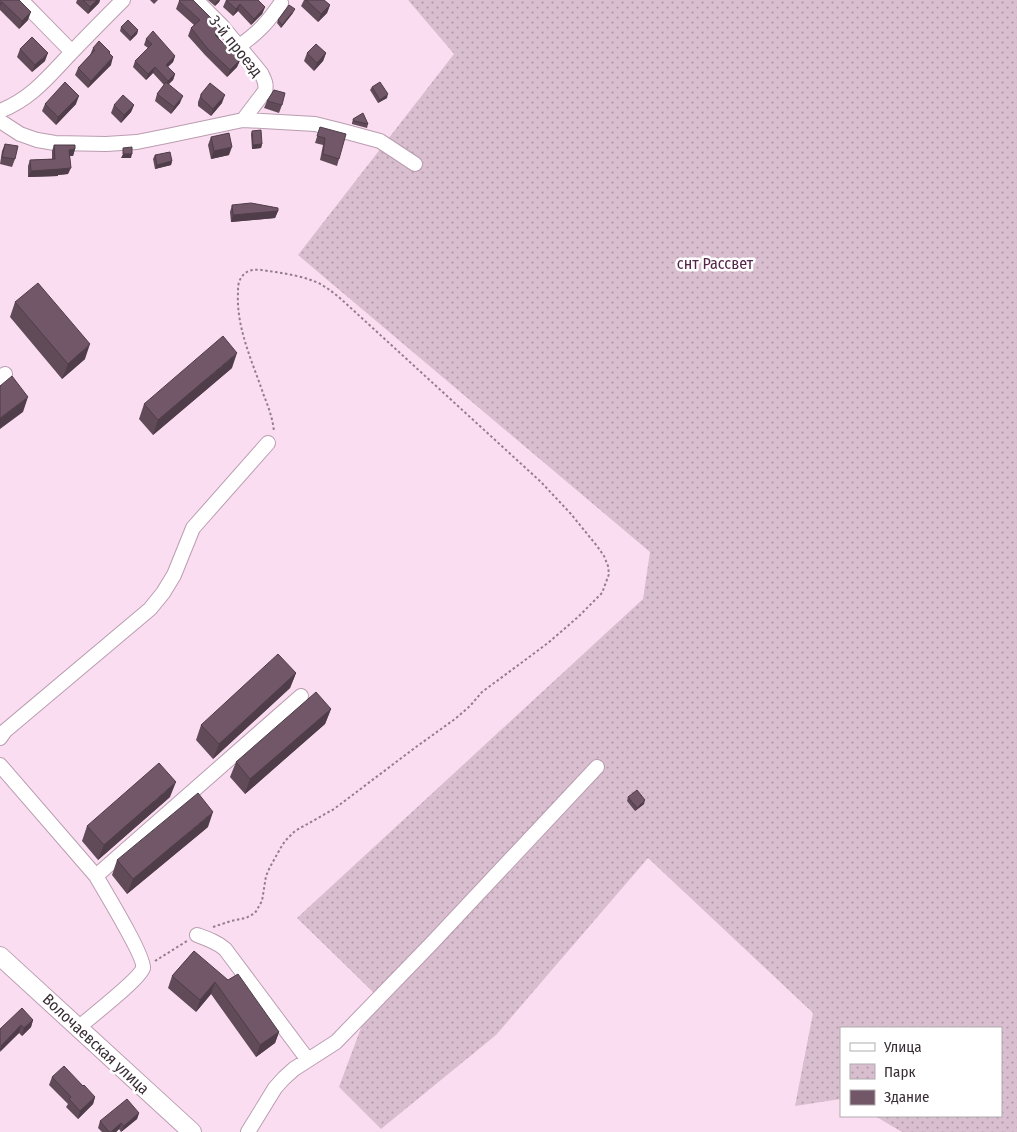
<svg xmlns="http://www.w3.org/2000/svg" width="1017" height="1132" font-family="'Fira Sans Condensed',sans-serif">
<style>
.park{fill:url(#park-dots)}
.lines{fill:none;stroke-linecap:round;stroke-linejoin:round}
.minor-casing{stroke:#ba9db0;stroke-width:16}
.major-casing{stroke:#ba9db0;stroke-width:20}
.path{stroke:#927e8b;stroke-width:2;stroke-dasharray:2.5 2.5;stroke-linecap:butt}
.minor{stroke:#fff;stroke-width:14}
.major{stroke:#fff;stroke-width:18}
.wall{fill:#614b59}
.shaded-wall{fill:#4f3d49}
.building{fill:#715768;stroke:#4f3d49}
.labels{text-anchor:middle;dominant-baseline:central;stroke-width:5;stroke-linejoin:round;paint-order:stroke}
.street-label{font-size:16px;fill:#382d34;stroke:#fff}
.park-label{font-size:16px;fill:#562649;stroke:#fff}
</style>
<defs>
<pattern id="park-dots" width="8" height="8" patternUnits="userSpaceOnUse" patternTransform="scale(1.25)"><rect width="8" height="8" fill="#d9becf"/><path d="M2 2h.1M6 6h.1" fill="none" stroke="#b19ba9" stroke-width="1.8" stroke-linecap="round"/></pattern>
</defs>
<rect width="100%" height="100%" fill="#fbddf1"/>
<path class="park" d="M408,0H1017V1132H902L875,1116H1001V1028H841V1099L795,1106L813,1013L648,858L496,1035L381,1129L339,1087L374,993L297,918L643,599L650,552L298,255L454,54Z"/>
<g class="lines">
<defs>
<path id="minor" d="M21,0L72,52
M196,0L222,26L261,73C264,79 267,84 265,91L243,120
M239,46C258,33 268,22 281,3
M0,111C32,98 48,77 71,53C88,35 106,17 123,0
M0,121L20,134L37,140L55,143L106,144L137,142L167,136L243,120L315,124L343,131L380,141L415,164
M0,378L5,374
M0,738L5,731L150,609L163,593L174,575L193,528L268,443
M0,765L96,876
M197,935C208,939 217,942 225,949L308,1060
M78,1028C89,1018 140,979 143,968C145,957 104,890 96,876L301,696
M248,1132L275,1088L284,1078L294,1069L336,1042L431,944L597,767"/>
<path id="major" d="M0,956L192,1132"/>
</defs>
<use href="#minor" class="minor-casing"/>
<use href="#major" class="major-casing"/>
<path class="path" d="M213,927L231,921L246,918L255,913L262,901L266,876L270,867L280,849L285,841L295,831L334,809L416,747L455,719L470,706L482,692L548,643L578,617L602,593L609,574L608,566L604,556L597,546L571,514L541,482L341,299C335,294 329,289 322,285C309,277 283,273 268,271C257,269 247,268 241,278C238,282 238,288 238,293C236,328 253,363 264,396C269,408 273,420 274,432
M155,961L187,941"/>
<use href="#minor" class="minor"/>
<use href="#major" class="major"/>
</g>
<path class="wall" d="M0,0L28,20L19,29L0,10Z
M77,0H100L99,3L88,14L76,3Z
M150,0H158L154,4Z
M208,0H220L219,2L215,6Z
M226,0L265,7L262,14L251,25L238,11L233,16L223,7Z
M304,0H324L330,5L327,13L318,22L301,6Z
M179,1L220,37L218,38L240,60L237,67L227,77L205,55L188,36L191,28L194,25L176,9Z
M293,13L281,28L277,23L278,20Z
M121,27L138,30L137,34L130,41L120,31Z
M146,39L175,56L173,62L168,67L175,74L173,80L168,84L180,103L171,114L155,101L157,94L164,85L153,73L146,80L133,67L135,61L148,48L144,45Z
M93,48L110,52L109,54L111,65L88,88L75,75L78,68L90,55Z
M20,49L45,61L32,72L17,57Z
M307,53H326L323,61L314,71L304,61Z
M372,87L387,98L378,103L370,90Z
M201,94L222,103L211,116L198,106V102Z
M267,101L282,105L279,113L264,108Z
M45,104H76L56,125L42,111Z
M114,105H134L131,112L121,123L111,113Z
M353,119L368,124L367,128L352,124V123Z
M320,127L339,159L337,166L320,160L323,145L315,143Z
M252,131L262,144L261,148L252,149L251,134Z
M211,137L229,155L211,159L208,145Z
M5,144L15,159L12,167L0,164L2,151Z
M54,145L75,149L73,156H70L68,174L58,175V176L28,177V166L30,160L52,159V151Z
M155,155L172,161L171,165L155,169L153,159Z
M232,205L278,211L275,218L231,222L230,212Z
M15,302L85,359L62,379L10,317Z
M232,368L153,435L139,419L144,404Z
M296,673L290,688L213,759L196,740L201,725Z
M331,709L325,724L245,794L230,777L236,762Z
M170,797L98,860L82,841L87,826Z
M628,797L644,804L635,811L627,801Z
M208,827L127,894L112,875L117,860Z
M194,951L279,1032L275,1043L256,1057L211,994L196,1012L168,988L172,976Z
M33,1020L31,1027L22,1036L19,1033L0,1051V1029Z
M52,1077L83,1086L95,1097L93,1104L78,1119L66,1107L68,1104L49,1085Z
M139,1113L137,1119L121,1132L119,1129L116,1132H102L98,1128L100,1121Z"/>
<path class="shaded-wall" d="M97,0H100L99,3L88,14L90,7Z
M219,0H220L219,2L215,6L216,2Z
M240,4L238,11L233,16L236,9Z
M330,5L327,13L318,22L321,14Z
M265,7L262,14L251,25L254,19Z
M295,9L293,13L281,28L282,25Z
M31,12L28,20L19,29L22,21Z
M222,29L220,37L212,43L215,35Z
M138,30L137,34L130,41L131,37Z
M48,53L45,61L32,72L35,65Z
M326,53L323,61L314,71L317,63Z
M175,56L173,62L164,70L166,65Z
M113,57L111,65L88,88L91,81Z
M240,60L237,67L227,77L230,70Z
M155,67L153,73L146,80L148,74Z
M175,74L173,80L166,87L168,81Z
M388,94L387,98L378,103L380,100Z
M225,95L222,103L211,116L213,109Z
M79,96L76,104L56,125L58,117Z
M183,96L180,103L171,114L174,107Z
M134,105L131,112L121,123L124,115Z
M262,144L261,148L252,149L253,145Z
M232,147L229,155L211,159L214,151Z
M75,149L73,156H67L69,150Z
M123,154H132L131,158H121Z
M172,161L171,165L155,169L157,165Z
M71,168L68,174L58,175V176L28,177L31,171Z
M278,211L275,218L231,222L233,215Z
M90,344L85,359L62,379L68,364Z
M237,353L232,368L153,435L158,420Z
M28,397L23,412L0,429V418Z
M296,673L290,688L213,759L219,744Z
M331,709L325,724L245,794L250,779Z
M176,782L170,797L98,860L104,845Z
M645,800L644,804L635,811L637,808Z
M213,812L208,827L127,894L133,879Z
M215,982L211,994L196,1012L200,1000Z
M33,1020L31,1027L22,1036L24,1028Z
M21,1025L19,1033L0,1052L1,1046Z
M279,1032L275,1043L256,1057L260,1045Z
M95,1097L93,1104L78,1119L80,1111Z
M139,1113L137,1119L121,1132L124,1126Z
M121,1123L119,1129L116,1132H111Z"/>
<path class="building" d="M0,0H19L31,12L22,21L2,2L0,5Z
M83,0H97L90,7Z
M180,0H193L222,29L215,35L240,60L230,70L207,48L191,28L200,20L179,1Z
M226,0H258L265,7L254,19L240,4L236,9Z
M306,0H324L330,5L321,14Z
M289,5L295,9L282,25L278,20Z
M128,20L138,30L131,37L121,27Z
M153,31L175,56L166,65L175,74L168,81L155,67L148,74L135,61L152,44L146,39Z
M32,37L48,53L35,65L20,49Z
M99,41L110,52L109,53L113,57L91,81L78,68L95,50L93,48Z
M316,44L326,53L317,63L307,53Z
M65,82L79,96L58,117L45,104Z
M166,82L183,96L174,107L157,94Z
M380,82L388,94L380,100L372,87Z
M210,83L225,95L213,109L201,98V94Z
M274,90L285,93L282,105L267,101Z
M123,95L134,105L124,115L114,105Z
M363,113L368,124L354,121L353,119Z
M320,127L346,134L339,159L323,154L325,138L317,136Z
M261,130L262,144L253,145L252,131Z
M229,133L232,147L214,151L211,137Z
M5,144L18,146L15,159L2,157Z
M54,145H75V149L69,150L71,168L60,169L31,171L30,160L55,159Z
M132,147V154H123V148Z
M170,152L172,161L157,165L155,155Z
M251,203L278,208V211L233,215L232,205Z
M38,283L90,344L68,364L15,302Z
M223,336L237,353L158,420L144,404Z
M12,376L28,397L0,418V386Z
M278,654L296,673L219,744L201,725Z
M316,692L331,709L250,779L236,762Z
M159,763L176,782L104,845L87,826Z
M637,790L645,800L637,808L628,797Z
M198,793L213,812L133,879L117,860Z
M194,951L228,980L238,974L279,1032L260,1045L215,982L200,1000L172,976Z
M22,1008L33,1020L24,1028L21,1025L1,1046L2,1047L0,1049V1029Z
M64,1066L83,1086L84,1085L95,1097L80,1111L69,1099L71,1097L52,1077Z
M127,1099L139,1113L124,1126L121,1123L111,1132H109L100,1121Z"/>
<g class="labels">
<g class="street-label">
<text transform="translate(236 46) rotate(51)">3-й проезд</text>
<text transform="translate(96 1044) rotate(43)">Волочаевская улица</text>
</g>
<g class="park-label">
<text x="715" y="263">снт Рассвет</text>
</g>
</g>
<rect x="840" y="1027" width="162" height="90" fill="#ffffff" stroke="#afabae"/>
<rect x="850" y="1043" width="25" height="8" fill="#ffffff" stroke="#afabae"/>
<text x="884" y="1052" font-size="15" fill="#382d34">Улица</text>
<rect x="850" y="1064" width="25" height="15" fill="url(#park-dots)" stroke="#afabae"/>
<text x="884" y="1077" font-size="15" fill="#382d34">Парк</text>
<rect x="850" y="1090" width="25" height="15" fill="#715768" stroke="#afabae"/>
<text x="884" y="1102" font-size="15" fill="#382d34">Здание</text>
</svg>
